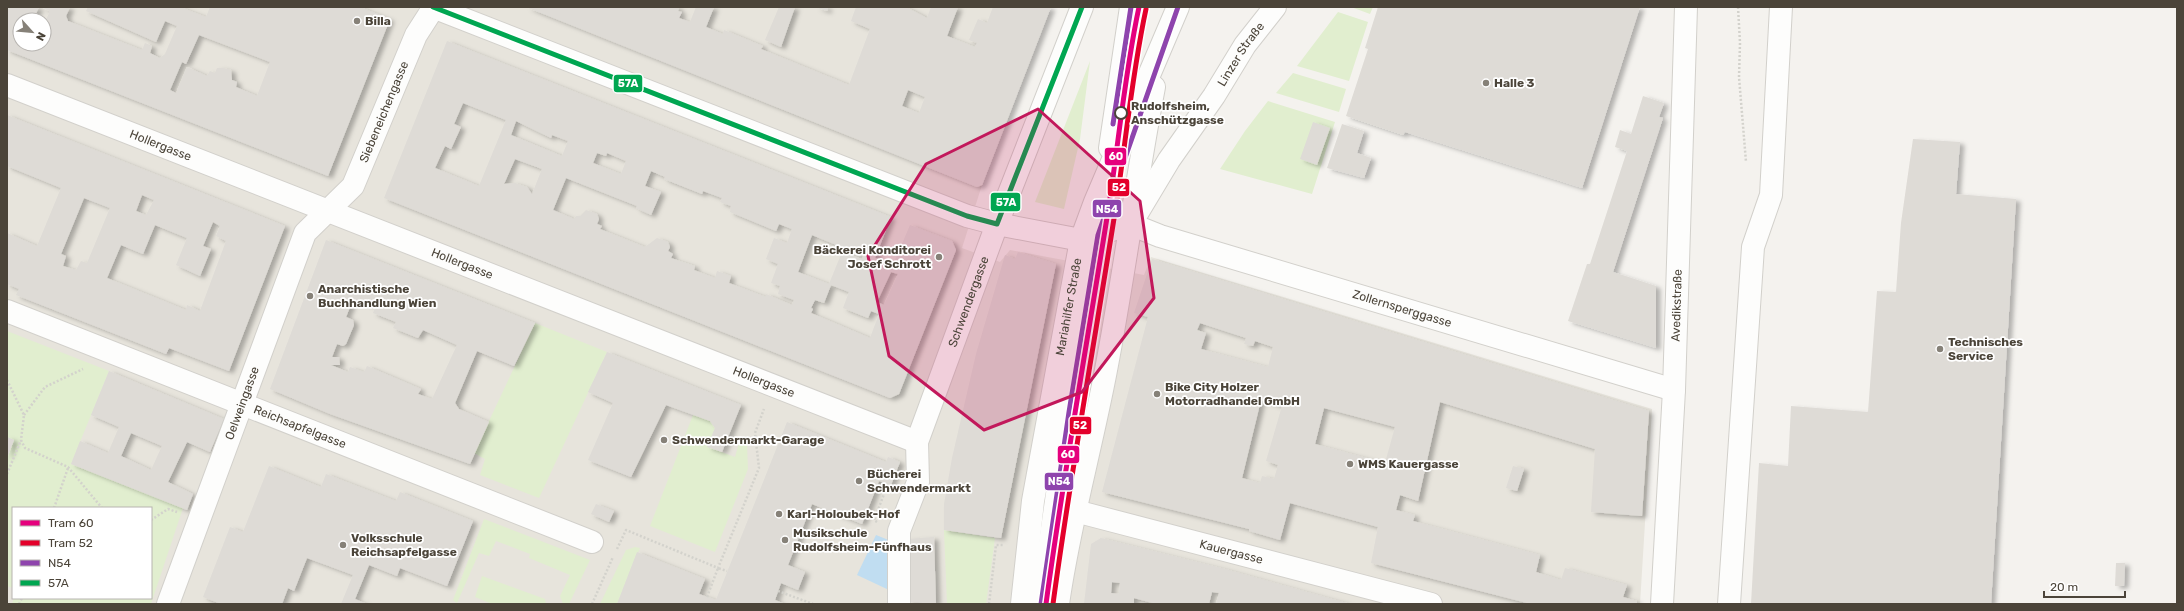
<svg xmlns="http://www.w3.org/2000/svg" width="2184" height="611" font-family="Rubik,sans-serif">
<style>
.residential{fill:#e7e4dc;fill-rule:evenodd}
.green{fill:#e1eecf}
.water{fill:#c0ddf1}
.building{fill:#dedbd6;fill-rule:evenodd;filter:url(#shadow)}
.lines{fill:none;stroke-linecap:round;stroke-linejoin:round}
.minor-casing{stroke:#d2d0cb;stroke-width:24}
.path{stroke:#d3d2cc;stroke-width:2.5;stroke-dasharray:2 2;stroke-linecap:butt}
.minor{stroke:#fdfdfc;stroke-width:22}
.bus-1-casing{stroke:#fff;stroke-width:8}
.bus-2-casing{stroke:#fff;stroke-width:8}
.bus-1{stroke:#8e44ad;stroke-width:5}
.bus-2{stroke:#00a651;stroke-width:5}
.tram-1-casing{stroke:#fff;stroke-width:8}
.tram-2-casing{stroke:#fff;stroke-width:8}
.tram-1{stroke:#e5007d;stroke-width:5}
.tram-2{stroke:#e4002b;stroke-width:5}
.marked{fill:#c2185b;fill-opacity:0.2;stroke:#c2185b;stroke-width:3;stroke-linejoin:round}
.poi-dot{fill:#868178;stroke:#fff;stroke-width:1.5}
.stop-dot{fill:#fff;stroke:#4b4439;stroke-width:2}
.labels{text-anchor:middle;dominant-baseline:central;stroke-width:3.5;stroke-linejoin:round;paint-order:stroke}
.poi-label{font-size:12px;font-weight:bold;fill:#4b4439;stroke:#fff;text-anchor:start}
.street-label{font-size:12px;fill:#4b4439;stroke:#fff}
.stop-label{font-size:12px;font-weight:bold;fill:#4b4439;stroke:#fff;text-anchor:start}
.line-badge{stroke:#fff;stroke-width:1.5}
.badge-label{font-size:11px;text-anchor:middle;font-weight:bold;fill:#fff}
</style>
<defs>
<filter id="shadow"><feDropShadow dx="4.5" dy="2.5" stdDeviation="2" flood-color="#0004"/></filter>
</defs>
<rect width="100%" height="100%" fill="#f4f2ee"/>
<path class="residential" d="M7,7H1051L982,185L962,248L1000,262L1010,250L1144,275L1151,257L1652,409L1640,604H7ZM20,20H44V44H20ZM13,508H151V598H13Z"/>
<path class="green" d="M1351,7H1373L1370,14Z
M1338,12L1368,22L1349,81L1297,66Z
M1090,61L1080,139L1064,209L1035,202Z
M1293,73L1346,89L1339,112L1276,93Z
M1268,101L1335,122L1312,194L1220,169L1245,131Z
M535,323L607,352L539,498L480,475L485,459L474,453Z
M7,331L109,371L71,464L183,508L151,604H12L14,598H151V508H13V588L7,586V458L14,440L7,437Z
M693,415L710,421L715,428L708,447L735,457L739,443L747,445L748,469L715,552L650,526Z
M484,519L590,560L569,604H563L560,596L570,575L529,558L530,554L496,541L489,556L479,553L457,603L453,600Z
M944,530L995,538L986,604H947Z
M635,547L640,548L617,604H600L626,550Z
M482,576L545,599L546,604H492L475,597Z"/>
<path class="water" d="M876,535L891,541L889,590L857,575Z"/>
<path class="building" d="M7,7H39L33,20H20V44H44V24L50,11L41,7H70L66,16L68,21L142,50L145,43L152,46L150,53L160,58L165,54L177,26L165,21L156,42L86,11L88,7H180L206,17L210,7H360L390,19L328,176L7,50ZM199,35L270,62L257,96L236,87L237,82L232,80L231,70L223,68H217L215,73L210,71L207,76L187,67L176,93L170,90L182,62L186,64Z
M526,7H651L655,9L656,7H679L678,11L682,12L679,18L690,22L696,7H714L706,27L723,34L724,30L763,46L761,49L849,85L870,29L851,21L856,7H906L927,18L931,7H958L947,36L975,47L977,43L969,40L978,19L987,23L993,7H1051L982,185L977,187ZM908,90L925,97L919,113L902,106Z
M779,7H795L781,47L765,40Z
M815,7H828L827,11Z
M1378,7H1640L1582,188L1405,132L1403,135L1346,116L1368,49L1365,48Z
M447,41L891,217L875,258L893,265L910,225L952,241L956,250L899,394L890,398L384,198ZM463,103L506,120L479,186L435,168L445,146L451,149L461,127L454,124ZM516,121L551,138L552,135L568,141L562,156L511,135ZM597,153L606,156L607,153L626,161L621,174L593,163ZM515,159L542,169L532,194L527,187L515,183L504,184ZM651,171L665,177L664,179L702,194L703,191L722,198L720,202L731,206L730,212L776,231L779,224L792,229L787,243L774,238L766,259L778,264L771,283L780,286L778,294L794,300L792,305L766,294V297L729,283L731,276L717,271L715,278L694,270L695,266L671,258L673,254L668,251L670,247L668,242L657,238L645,247L600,229L602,226L597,224L599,219L597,214L586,210L580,216H576L574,219L553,210L566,178L637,206L636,208L651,215L661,192L645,186ZM812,235L863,256L862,259L842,252L829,284L798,272ZM891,272L898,274L884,305L877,302ZM831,285L849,292L843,308L868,318L871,311L879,314L870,338L811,313L813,309L811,308L815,300L824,303Z
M1643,96L1664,103L1659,117L1663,118L1613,272L1656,286V348L1568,321L1587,264H1590L1627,151L1615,147L1620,130L1631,134Z
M7,115L285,226L229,371L169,348L166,354L16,295L19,289L7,284V233L37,246L61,188L7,166ZM142,195L154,200L146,215L136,211ZM84,198L110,208L87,263L81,261L76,270L63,266L66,256L61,254ZM213,222L220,226L216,236L226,241L200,311L187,305L186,310L107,278L121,245L143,254L155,225L187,238L176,265L200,276L211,249L203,246Z
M1313,122L1330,128L1317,165L1300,159Z
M1342,124L1364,131L1357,153L1371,158L1364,178L1327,168Z
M1913,139L1960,142L1956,194L2016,199L1991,604H1751L1759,463L1788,466L1791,406L1868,412L1877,291L1896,292L1901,223Z
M326,240L535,323L514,366L477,351L455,403L459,409L489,422L470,464L330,414L270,389ZM380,296L373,313L396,322L393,328L418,338L423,330L457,345L432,399L418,394L421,389L367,366L364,372L350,367L348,372L331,365H340L339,357H332L337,344L343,346L346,344L354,325L353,320L346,317L352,302L357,300L375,306Z
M1018,252L1056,264L1001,538L944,530V504L952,458L976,354L1005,255L1015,259Z
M1152,259L1649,411L1642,516L1591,512L1595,449L1440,402L1418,501L1400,495L1396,510L1415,515L1413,521L1540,555L1536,572L1561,580L1565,568L1627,585L1623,597L1637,601V604H1531L1371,563L1378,527L1290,503L1280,540L1249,531V529L1102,492L1148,317L1134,313ZM1200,323L1246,338L1244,344L1253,346L1255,341L1273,347L1268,367L1201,349L1206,333L1197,330ZM1261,400L1282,406L1266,461L1278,465L1274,479L1262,476L1260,483L1242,478ZM1324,408L1395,427L1385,463L1315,444Z
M607,352L741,405L722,452L707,447L715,428L710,421L666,405L631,477L588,460L613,403L588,392Z
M109,371L224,419L210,452L187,442L168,482L193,494L187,510L71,464L80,441L108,453L119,427L91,415ZM131,433L162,446L151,470L121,456Z
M787,422L886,462L888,457L900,462L891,485L879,481L862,524L812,504L788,565L805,572L798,590L781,583L775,600L785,604H617L637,552L705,579L699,594L716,600Z
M7,437L14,440L7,458Z
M269,466L321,487L326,474L396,501L400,492L473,521L447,586L400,568L397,576L369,565L355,599L367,604H341L353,575L307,558L294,591L288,588L282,604H221L203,597L230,527L243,532Z
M1513,466L1524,469L1517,491L1506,488Z
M596,504L614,511L609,522L591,514Z
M934,537L936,604L909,602L907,539Z
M1101,538L1225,569L1350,604H1216L1219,593L1212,592L1209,604H1156L1134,598V604H1084L1091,544ZM1112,582L1120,583L1119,594L1111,593Z
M2116,563H2125L2124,586H2115Z"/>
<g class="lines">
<defs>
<g id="minor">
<path d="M433,7L967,216L997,224L1081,240L1130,224"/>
<path id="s1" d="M7,85L917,442"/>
<path d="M1110,148L1131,7"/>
<path id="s2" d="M1136,215L1169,160L1214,96L1245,45L1275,7"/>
<path id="s3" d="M1130,224L1160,236L1674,390"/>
<path id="s4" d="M7,311L592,542"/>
<path id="s5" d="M1060,507L1431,604"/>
<path id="s6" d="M168,604L305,233L353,186L416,35L434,7"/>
<path id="s7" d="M899,604V531L918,482L917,442L997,224L1082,7"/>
<path id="s8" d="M1022,604L1033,501L1081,240L1095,202L1178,7"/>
<path d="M1041,604L1069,412L1100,222"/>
<path d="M1058,604C1069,525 1091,449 1106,370C1124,276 1136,181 1154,87"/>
<path id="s9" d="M1662,604L1674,390L1686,7"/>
<path d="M1729,604L1753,247L1771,195L1781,7"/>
</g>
</defs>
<use href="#minor" class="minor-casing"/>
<path class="path" d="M1738,7L1740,43L1739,77L1746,162
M7,380L24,415L21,440L25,448L68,467L102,508
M24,415L45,387L83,369
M7,474L21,440
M54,508L68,468
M151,520L168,509L177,512
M877,522L874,520L886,489L877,486
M617,549L626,530L718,568L759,468L755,433L764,409
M778,591L813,604
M707,597L718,568L727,571
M19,604L22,598
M592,604L613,557
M989,604L996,545H1004"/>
<use href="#minor" class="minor"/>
<defs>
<path id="bus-1" d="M1113,124L1131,7
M1041,604L1069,412L1098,235L1178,7"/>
<path id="bus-2" d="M433,7L967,216L997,224L1082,7"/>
</defs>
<use href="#bus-1" class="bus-1-casing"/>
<use href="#bus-2" class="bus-2-casing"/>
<use href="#bus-1" class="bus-1"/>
<use href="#bus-2" class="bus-2"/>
<defs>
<path id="tram-1" d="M1046,604C1064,471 1088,338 1109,205C1119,139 1125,72 1139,7"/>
<path id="tram-2" d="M1053,604C1071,471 1095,339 1116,206C1126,140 1132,74 1146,9"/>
</defs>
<use href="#tram-1" class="tram-1-casing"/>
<use href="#tram-2" class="tram-2-casing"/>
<use href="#tram-1" class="tram-1"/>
<use href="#tram-2" class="tram-2"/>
</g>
<path class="marked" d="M1038,109L1140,201L1154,298L1082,392L984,430L889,356L868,256L926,164Z"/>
<g class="poi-dot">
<circle cx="357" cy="21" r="4"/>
<circle cx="1486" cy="83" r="4"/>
<circle cx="939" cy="257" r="4"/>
<circle cx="310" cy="296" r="4"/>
<circle cx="1940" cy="349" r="4"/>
<circle cx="1157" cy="394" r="4"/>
<circle cx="664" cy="440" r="4"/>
<circle cx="1350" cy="464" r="4"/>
<circle cx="859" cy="481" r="4"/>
<circle cx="779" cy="514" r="4"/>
<circle cx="785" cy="540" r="4"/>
<circle cx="343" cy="545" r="4"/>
</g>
<circle class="stop-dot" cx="1121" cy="113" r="6"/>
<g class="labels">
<g class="poi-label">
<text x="365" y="21">Billa</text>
<text x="1494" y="83">Halle 3</text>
<text x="931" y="250" text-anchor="end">Bäckerei Konditorei<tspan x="931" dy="14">Josef Schrott</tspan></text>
<text x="318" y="289">Anarchistische<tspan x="318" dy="14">Buchhandlung Wien</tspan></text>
<text x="1948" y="342">Technisches<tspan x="1948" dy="14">Service</tspan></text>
<text x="1165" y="387">Bike City Holzer<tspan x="1165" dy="14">Motorradhandel GmbH</tspan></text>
<text x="672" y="440">Schwendermarkt-Garage</text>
<text x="1358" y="464">WMS Kauergasse</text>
<text x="867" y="474">Bücherei<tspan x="867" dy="14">Schwendermarkt</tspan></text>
<text x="787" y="514">Karl-Holoubek-Hof</text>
<text x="793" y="533">Musikschule<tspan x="793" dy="14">Rudolfsheim-Fünfhaus</tspan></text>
<text x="351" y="538">Volksschule<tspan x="351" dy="14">Reichsapfelgasse</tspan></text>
</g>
<g class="street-label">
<text stroke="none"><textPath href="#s2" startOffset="192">Linzer Straße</textPath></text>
<text stroke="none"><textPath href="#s6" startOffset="543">Siebeneichengasse</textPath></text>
<text stroke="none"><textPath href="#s1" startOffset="165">Hollergasse</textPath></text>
<text stroke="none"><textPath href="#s1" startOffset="489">Hollergasse</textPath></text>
<text stroke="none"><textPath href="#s7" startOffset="315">Schwendergasse</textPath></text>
<text stroke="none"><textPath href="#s8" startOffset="301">Mariahilfer Straße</textPath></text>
<text stroke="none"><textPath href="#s9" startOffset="299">Avedikstraße</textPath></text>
<text stroke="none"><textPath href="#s3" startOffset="285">Zollernsperggasse</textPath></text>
<text stroke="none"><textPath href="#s1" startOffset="813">Hollergasse</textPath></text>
<text stroke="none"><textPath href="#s6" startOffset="214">Oelweingasse</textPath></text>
<text stroke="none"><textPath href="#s4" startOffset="315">Reichsapfelgasse</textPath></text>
<text stroke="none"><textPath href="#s5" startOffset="177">Kauergasse</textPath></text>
</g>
<g class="stop-label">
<text x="1131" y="106">Rudolfsheim,<tspan x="1131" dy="14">Anschützgasse</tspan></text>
</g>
</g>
<g class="line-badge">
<rect x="613" y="74" width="30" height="19" rx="4" fill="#00a651"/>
<rect x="1104" y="147" width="23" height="19" rx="4" fill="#e5007d"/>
<rect x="1107" y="178" width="23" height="19" rx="4" fill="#e4002b"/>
<rect x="990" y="192" width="31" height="20" rx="4" fill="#00a651"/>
<rect x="1092" y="199" width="30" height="19" rx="4" fill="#8e44ad"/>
<rect x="1069" y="416" width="23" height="19" rx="4" fill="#e4002b"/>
<rect x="1057" y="445" width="23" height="19" rx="4" fill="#e5007d"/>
<rect x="1044" y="472" width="30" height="19" rx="4" fill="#8e44ad"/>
</g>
<g class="badge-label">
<text x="628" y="87">57A</text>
<text x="1116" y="160">60</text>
<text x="1119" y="191">52</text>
<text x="1006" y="206">57A</text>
<text x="1107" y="213">N54</text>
<text x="1080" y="429">52</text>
<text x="1068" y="458">60</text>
<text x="1059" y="485">N54</text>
</g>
<rect width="2184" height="611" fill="none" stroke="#4b4439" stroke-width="16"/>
<rect x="12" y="507" width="140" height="92" fill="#ffffff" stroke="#b7b4b0"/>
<rect x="20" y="520" width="20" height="6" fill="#e5007d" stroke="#b7b4b0"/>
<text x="48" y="527" font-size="12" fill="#4b4439">Tram 60</text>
<rect x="20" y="540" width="20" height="6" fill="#e4002b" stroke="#b7b4b0"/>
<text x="48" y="547" font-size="12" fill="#4b4439">Tram 52</text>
<rect x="20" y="560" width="20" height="6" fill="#8e44ad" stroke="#b7b4b0"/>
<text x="48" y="567" font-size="12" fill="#4b4439">N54</text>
<rect x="20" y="580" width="20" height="6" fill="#00a651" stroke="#b7b4b0"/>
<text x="48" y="587" font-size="12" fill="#4b4439">57A</text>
<g transform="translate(32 32) rotate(117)"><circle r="19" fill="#ffffff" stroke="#b7b4b0"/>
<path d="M0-3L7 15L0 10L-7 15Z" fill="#868178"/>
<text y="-6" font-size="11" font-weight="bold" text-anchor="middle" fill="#4b4439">N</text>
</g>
<path d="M2044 591v6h81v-6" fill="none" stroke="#4b4439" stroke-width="2"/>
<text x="2050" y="591" font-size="12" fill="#4b4439" stroke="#ffffff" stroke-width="3" paint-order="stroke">20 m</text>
</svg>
